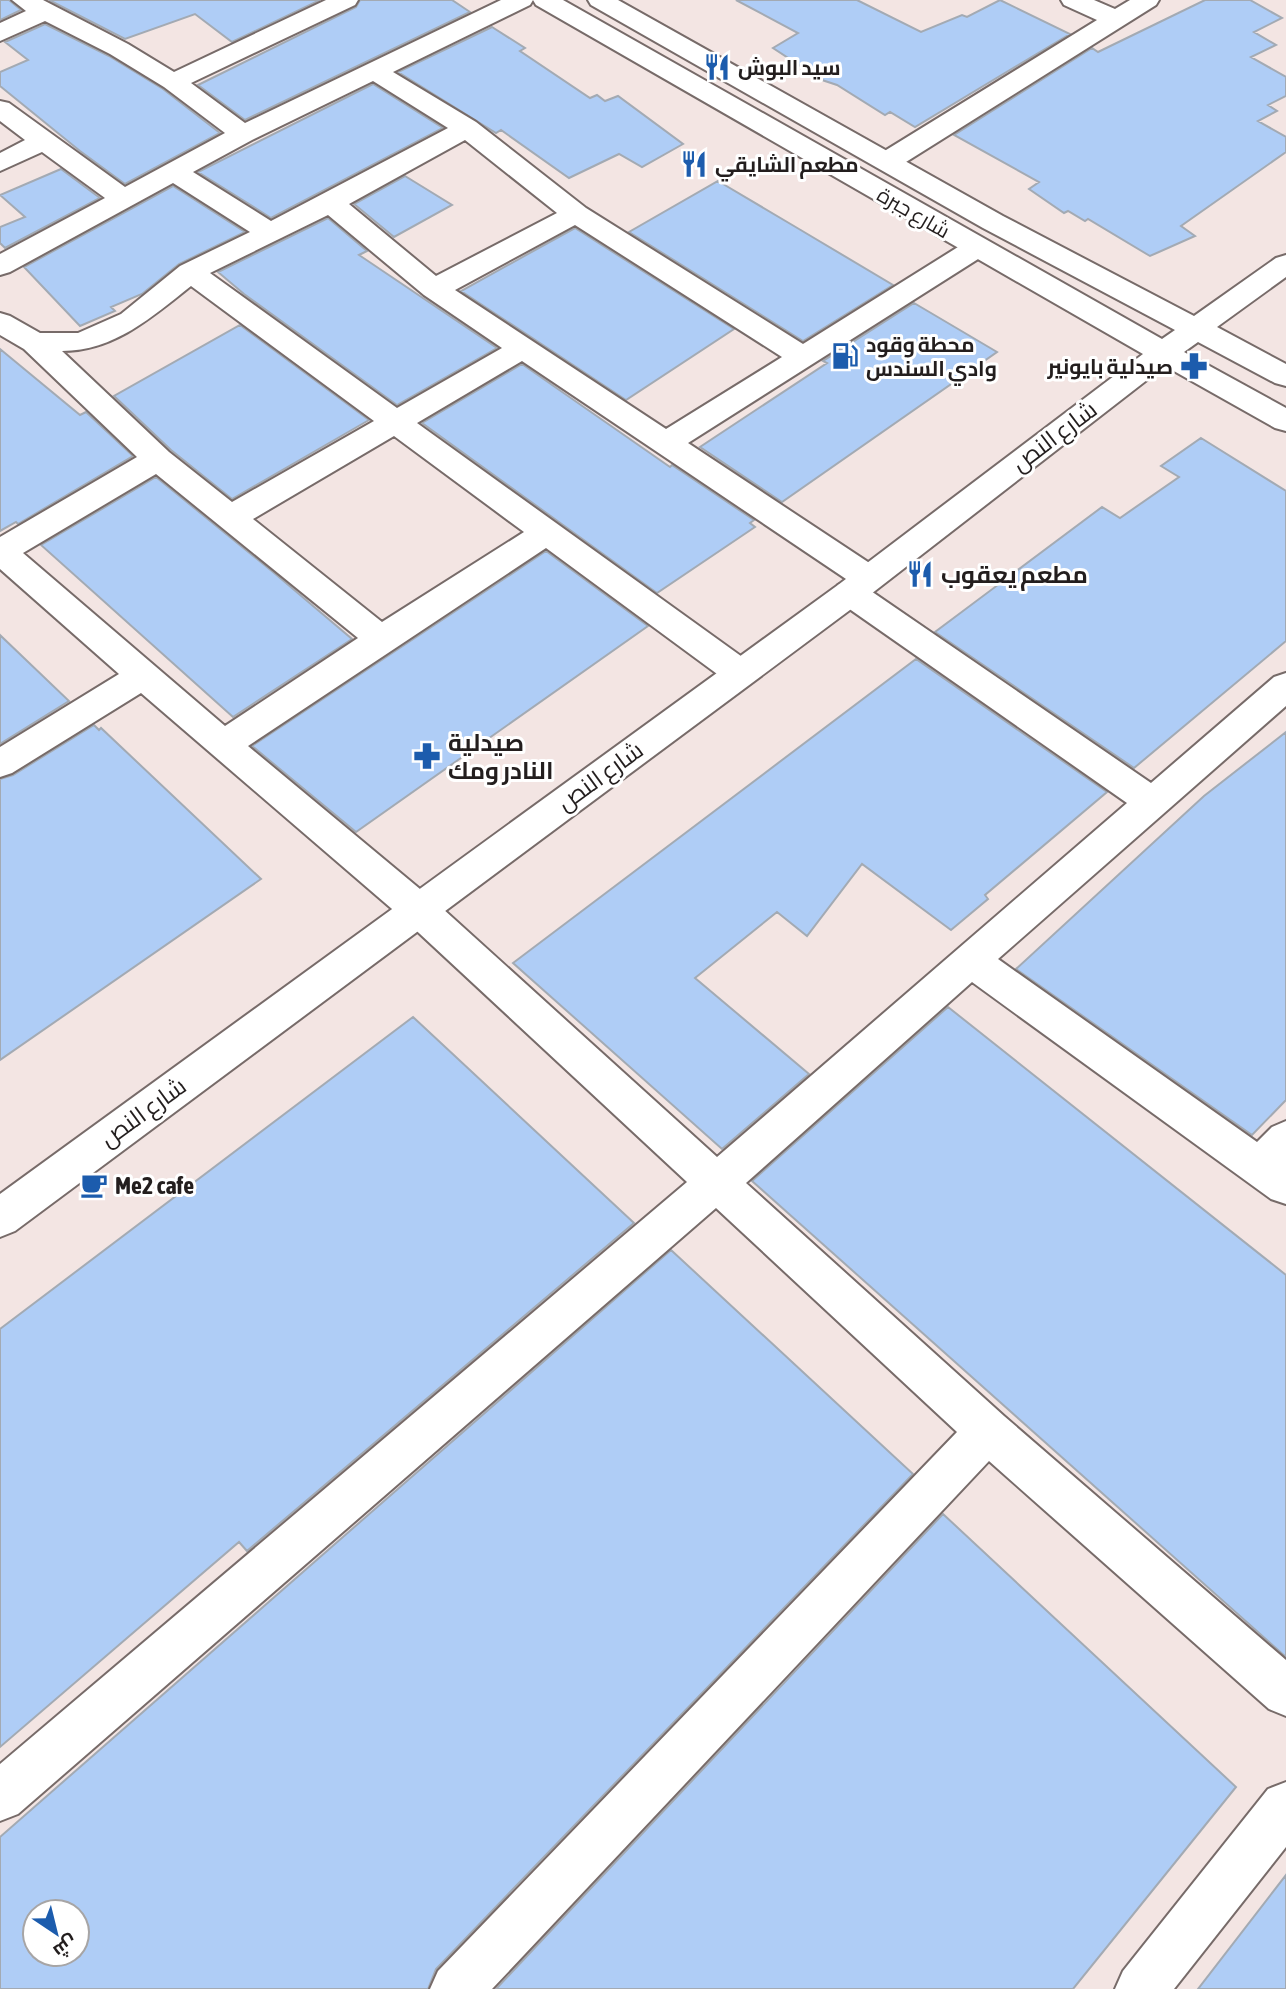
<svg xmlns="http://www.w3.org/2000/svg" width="1286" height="1989" font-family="'Asap Condensed',Cairo,sans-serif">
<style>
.building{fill:#afcdf6;stroke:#a3aab3;stroke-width:2;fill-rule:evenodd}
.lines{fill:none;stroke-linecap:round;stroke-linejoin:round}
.minor-casing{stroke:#776b69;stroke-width:4}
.tertiary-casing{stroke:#776b69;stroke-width:4}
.minor{fill:#fff;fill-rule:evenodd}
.tertiary{fill:#fff;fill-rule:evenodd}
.labels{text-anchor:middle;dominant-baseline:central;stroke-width:6;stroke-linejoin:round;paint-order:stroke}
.far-poi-label{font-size:21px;font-weight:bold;fill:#231e1e;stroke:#fff;text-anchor:start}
.far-street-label{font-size:21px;fill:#231e1e;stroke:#fff}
.street-label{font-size:24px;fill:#231e1e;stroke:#fff}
.poi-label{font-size:24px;font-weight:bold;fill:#231e1e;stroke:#fff;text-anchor:start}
</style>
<rect width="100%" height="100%" fill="#f3e5e3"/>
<path class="building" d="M0,0H9L21,10L0,20Z
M49,0H320L232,42L195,14L125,39Z
M360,0H452L470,12L245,120L198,85L356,7Z
M736,0H857L921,32L962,15L967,17L1000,0L1070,34L915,127L890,112L885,115L837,85L822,80L773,48L798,33Z
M1205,0H1250L1282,18L1254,32L1276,45L1251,57L1286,77V96L1268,105L1277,111L1258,121L1286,137V152L1181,226L1195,236L1150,256L1088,219L1085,221L1068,211L1064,213L1029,189L1039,182L954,135L1092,48L1098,52Z
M45,24L109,56L163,89L220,133L125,184L80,151L0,86V72L28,60L5,42Z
M492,27L525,48L520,51L590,98L597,95L605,101L618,96L683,144L642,167L619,154L569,178L501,130L496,133L398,72Z
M373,84L443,128L271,218L198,172Z
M61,169L100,198L5,248L0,243V227L25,217L0,195Z
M405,176L452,205L394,237L354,204Z
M718,181L799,229L893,285L803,341L629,232Z
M173,186L245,232L179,264L142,294L111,307L115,311L80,326L24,267Z
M328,218L367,251L359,255L497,348L397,405L244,294L218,272Z
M575,228L734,329L626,400L461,291Z
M914,303L997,352L782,502L700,447L827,363L823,361Z
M240,325L369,420L232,499L171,450L114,396Z
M0,349L80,415L86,412L133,456L18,524L16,522L0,531Z
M522,364L670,467L672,465L754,520L750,523L755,527L657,593L422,423Z
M1201,438L1286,491V641L1134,768L935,632L1102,507L1120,518L1179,477L1161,466Z
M156,477L273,572L352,639L233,717L41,545Z
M546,551L648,626L356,832L252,746Z
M0,635L69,701L0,744Z
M916,659L1107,792L985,895L988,899L951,930L862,864L807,936L777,912L695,978L809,1074L722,1149L513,963Z
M94,725L99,730L101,728L261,879L0,1060V779L13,775Z
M1286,732V1100L1252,1135L1016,969L1204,796Z
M948,1007L1286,1275V1657L752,1181Z
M413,1017L634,1223L247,1551L239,1542L0,1747V1329Z
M671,1250L913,1474L436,1969L428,1989H0V1837ZM35,1912H77V1954H35Z
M943,1514L1236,1787L1073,1989H496Z
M1286,1875V1989H1198Z"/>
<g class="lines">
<defs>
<path id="minor" d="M12,0H43L128,44L174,72L326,0H358L355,5L191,83L245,123L501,0H533L530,5L393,72L476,122L586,208L803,344L966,242L976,239L986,242L990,248L986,254L688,443L880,570L884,578L880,586L868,589L1151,783L1274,677L1286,673V706L998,959L1257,1142L1272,1127L1286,1121V1204L1271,1199L972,982L746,1183L1004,1416L1286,1660V1716L1269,1709L989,1461L492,1989H430L438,1971L957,1432L716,1208L18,1814L0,1821V1764L687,1182L406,921L141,693L12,773L0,777V747L119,674L0,569V537L137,457L24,349L0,335V313L10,316L40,333H78L121,314L180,266L250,232L173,183L10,272L0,275V254L105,198L42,152L0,171V153L25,140L0,121V101L9,103L125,187L225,133L164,87L110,54L45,21L0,41V23L26,11ZM373,81L448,128L271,221L193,172L252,140ZM465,140L557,213L436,276L349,204ZM328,215L424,295L502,348L397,408L210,273ZM575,225L782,357L666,429L455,290ZM191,286L374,421L232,502L169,452L62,351C114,351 152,317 191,286ZM522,361L849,581L838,585L834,593L838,601L1127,803L717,1157L432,899L248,746L546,548L728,682L740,685L752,682L757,673L752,664L417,423ZM394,436L524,532L382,622L253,519ZM156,474L358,638L225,726L23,553Z
M1061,0H1094L1115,9L1130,0H1159L1156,5L898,167L888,169L878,167L875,161L878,155L1097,20L1064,5Z
M1286,1782V1847L1174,1989H1115L1123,1971L1268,1789Z"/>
<path id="tertiary" d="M533,0H563L1162,339L1175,330L983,228L591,5L588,0H618L1003,216L1194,316L1276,258L1286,255V277L1217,327L1286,364V386L1275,383L1198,342L1184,352L1286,408V431L1275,428L1165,366L862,601L15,1231L0,1237V1194L838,585L1143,354L536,5Z"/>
</defs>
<use href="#minor" class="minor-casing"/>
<use href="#tertiary" class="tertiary-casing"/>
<use href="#minor" class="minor"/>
<use href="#tertiary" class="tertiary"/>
</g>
<defs>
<symbol id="restaurant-bare" viewBox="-9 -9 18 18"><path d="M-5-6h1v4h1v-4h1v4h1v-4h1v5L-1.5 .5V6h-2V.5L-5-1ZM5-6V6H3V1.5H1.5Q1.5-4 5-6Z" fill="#1c5cad" stroke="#fff" stroke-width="2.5" paint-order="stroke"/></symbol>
<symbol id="fuel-bare" viewBox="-9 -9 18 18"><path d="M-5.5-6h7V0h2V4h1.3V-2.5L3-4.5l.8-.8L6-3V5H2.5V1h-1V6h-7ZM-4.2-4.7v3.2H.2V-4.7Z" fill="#1c5cad" stroke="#fff" stroke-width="2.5" paint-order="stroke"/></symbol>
<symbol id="pharmacy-bare" viewBox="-9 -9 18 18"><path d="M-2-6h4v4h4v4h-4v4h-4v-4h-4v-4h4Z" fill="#1c5cad" stroke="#fff" stroke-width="2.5" paint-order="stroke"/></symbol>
<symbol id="cafe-bare" viewBox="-9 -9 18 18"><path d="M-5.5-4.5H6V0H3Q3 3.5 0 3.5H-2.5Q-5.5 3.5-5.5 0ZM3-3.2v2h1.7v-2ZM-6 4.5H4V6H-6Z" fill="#1c5cad" stroke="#fff" stroke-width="2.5" paint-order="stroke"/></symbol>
</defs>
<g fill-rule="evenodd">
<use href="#restaurant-bare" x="698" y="48" width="38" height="38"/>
<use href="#restaurant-bare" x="675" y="145" width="38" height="38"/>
<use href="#fuel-bare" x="826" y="337" width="38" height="38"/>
<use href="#pharmacy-bare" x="1175" y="347" width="38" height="38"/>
<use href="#restaurant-bare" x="901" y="555" width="38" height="38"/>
<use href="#pharmacy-bare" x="408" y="737" width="38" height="38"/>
<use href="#cafe-bare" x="75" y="1166" width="38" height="38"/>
</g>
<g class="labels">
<g class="far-poi-label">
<text x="738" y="67">سيد البوش</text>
<text x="715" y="164">مطعم الشايقي</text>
<text x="866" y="344">محطة وقود<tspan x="866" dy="24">وادي السندس</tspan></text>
<text x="1173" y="366" text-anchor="end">صيدلية بايونير</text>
</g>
<g class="far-street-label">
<text transform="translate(914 212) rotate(30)">شارع جبرة</text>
</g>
<g class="street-label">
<text transform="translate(1054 436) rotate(-37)">شارع النص</text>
<text transform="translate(600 776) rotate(-36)">شارع النص</text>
<text transform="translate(143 1112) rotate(-36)">شارع النص</text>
</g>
<g class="poi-label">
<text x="941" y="574">مطعم يعقوب</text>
<text x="448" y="742">صيدلية<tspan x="448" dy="28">النادر ومك</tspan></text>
<text x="115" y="1185">Me2 cafe</text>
</g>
</g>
<g transform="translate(56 1933) rotate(145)"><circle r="33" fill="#ffffff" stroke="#a7a5a5" stroke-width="2"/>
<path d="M0-5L12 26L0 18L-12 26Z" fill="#1c5cad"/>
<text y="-10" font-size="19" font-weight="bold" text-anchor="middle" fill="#231e1e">ش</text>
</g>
</svg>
